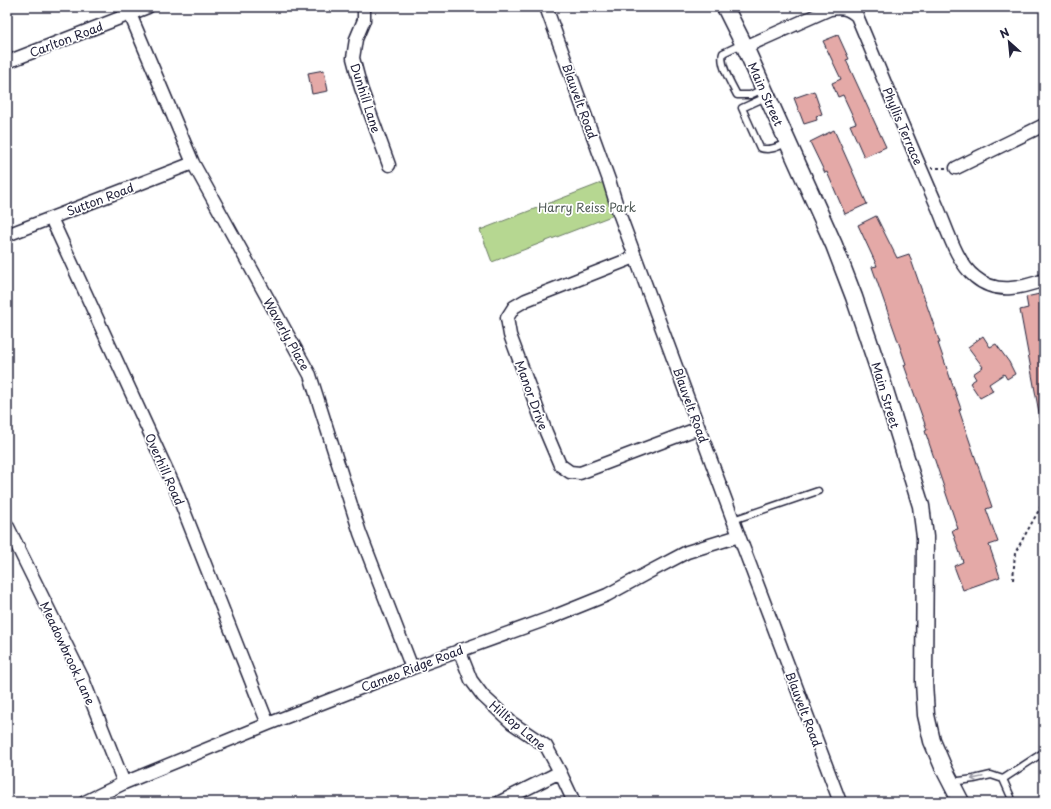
<svg xmlns="http://www.w3.org/2000/svg" width="1051" height="809" font-family="'Playpen Sans',sans-serif">
<style>
.green{fill:#b6d791;stroke:#6c7c66}
.building{fill:#e4a9a7;stroke:#22223b}
.lines{fill:none;stroke-linecap:round;stroke-linejoin:round}
.service-casing{stroke:#22223b;stroke-width:9}
.minor-casing{stroke:#22223b;stroke-width:15}
.secondary-casing{stroke:#22223b;stroke-width:19}
.path{stroke:#22223b;stroke-width:2;stroke-dasharray:3 3;stroke-linecap:butt}
.service{stroke:#fff;stroke-width:6}
.minor{stroke:#fff;stroke-width:12}
.secondary{stroke:#fff;stroke-width:16}
.oneway{stroke:#9c9ca7}
.labels{text-anchor:middle;dominant-baseline:central;stroke-width:3.5;stroke-linejoin:round;paint-order:stroke}
.street-label{font-size:12px;fill:#22223b;stroke:#fff}
.park-label{font-size:12px;fill:#4e5855;stroke:#fff}
</style>
<rect width="100%" height="100%" fill="#fff"/>
<filter id="ink" filterUnits="userSpaceOnUse"><feTurbulence type="fractalNoise" baseFrequency=".025" numOctaves="2"/><feDisplacementMap in="SourceGraphic" scale="8" xChannelSelector="R" yChannelSelector="G"/><feConvolveMatrix kernelMatrix="1 2 1 2 8 2 1 2 1" color-interpolation-filters="sRGB"/></filter>
<g filter="url(#ink)">
<path class="green" d="M609,180L619,213L492,262L480,230Z"/>
<path class="building" d="M838,35L849,59L846,60L886,147L864,157L850,125L856,123L843,95L838,97L832,83L841,79L823,41Z
M324,70L328,91L312,94L308,73Z
M814,91L822,114L816,116L817,120L804,124L794,98Z
M834,130L867,204L845,214L827,172L825,173L810,142Z
M876,216L897,258L909,254L940,343H938L961,409L959,410L992,507L986,509L998,542L989,545L1000,577L963,590L954,566L963,562L952,530L958,529L925,431L927,430L904,365L906,364L872,267L877,266L858,225Z
M1044,293V418H1040L1020,310L1028,308L1026,297Z
M983,336L990,347L996,344L1009,362L1015,374L1007,379L1004,374L989,384L993,391L980,398L970,383L976,379L973,374L983,367L968,347Z"/>
<g class="lines">
<defs>
<path id="service" d="M742,44L723,53C719,64 732,85 737,95H750L763,89
M766,97L742,108L760,148C770,151 777,147 786,143
M733,520L818,491
M1003,779L1044,752
M951,782L974,779L991,775L1003,779L1011,797V802"/>
<path id="minor" d="M364,7V20L356,39L353,58L361,88L389,165
M546,7L609,180L619,213L739,536L840,802
M130,14L193,163L310,375L360,533L412,668
M745,47L830,9C841,7 848,8 857,16C884,80 910,145 938,208C947,229 957,263 975,277C996,295 1021,288 1044,280
M7,62L148,7
M956,168L1044,125
M51,218L175,488L268,724
M7,235L193,163
M635,257L526,300L514,307L507,318L510,335L546,432L560,465L570,472L580,473L699,428
M7,525L82,677L124,783
M459,650L471,680L483,696L512,723L546,746L560,772L574,802
M85,802L124,783L268,724L412,668L550,618L607,595L651,571L687,552L739,536
M500,802L560,772"/>
<path id="secondary" d="M725,7L745,47L834,245L854,297L880,374L921,506L925,537L924,682L926,715L932,741L944,769L961,802"/>
</defs>
<use href="#service" class="service-casing"/>
<use href="#minor" class="minor-casing"/>
<use href="#secondary" class="secondary-casing"/>
<path class="path" d="M931,168H947
M1013,580L1015,553L1044,501"/>
<use href="#service" class="service"/>
<use href="#minor" class="minor"/>
<use href="#secondary" class="secondary"/>
</g>
<defs><path id="oneway-shaft" d="M-6 0H5M1.5-3L5.5 0L1.5 3" fill="none" stroke-width="1.6" stroke-linecap="round" stroke-linejoin="round"/></defs>
<use class="oneway" href="#oneway-shaft" transform="translate(977 778) rotate(168)"/>
</g>
<g class="labels">
<g class="street-label">
<text transform="translate(66 39) rotate(-21)">Carlton Road</text>
<text transform="translate(766 94) rotate(66)">Main Street</text>
<text transform="translate(366 98) rotate(72)">Dunhill Lane</text>
<text transform="translate(580 101) rotate(70)">Blauvelt Road</text>
<text transform="translate(903 126) rotate(67)">Phyllis Terrace</text>
<text transform="translate(100 199) rotate(-21)">Sutton Road</text>
<text transform="translate(287 334) rotate(61)">Waverly Place</text>
<text transform="translate(532 395) rotate(70)">Manor Drive</text>
<text transform="translate(886 395) rotate(73)">Main Street</text>
<text transform="translate(691 405) rotate(70)">Blauvelt Road</text>
<text transform="translate(165 469) rotate(66)">Overhill Road</text>
<text transform="translate(68 653) rotate(65)">Meadowbrook Lane</text>
<text transform="translate(412 668) rotate(-21)">Cameo Ridge Road</text>
<text transform="translate(804 709) rotate(69)">Blauvelt Road</text>
<text transform="translate(518 725) rotate(40)">Hilltop Lane</text>
</g>
<g class="park-label">
<text x="587" y="207">Harry Reiss Park</text>
</g>
</g>
<rect width="1051" height="809" fill="none" stroke="#fff" stroke-width="24"/>
<rect x="12" y="12" width="1027" height="785" fill="none" stroke="#22223b" stroke-width="1.5" filter="url(#ink)"/>
<g transform="translate(1009 42) rotate(333)" stroke="#ffffff" stroke-width="3" paint-order="stroke">
<path d="M0-3L7 15L0 10L-7 15Z" fill="#22223b"/>
<text y="-6" font-size="11" font-weight="bold" text-anchor="middle" fill="#22223b">N</text>
</g>
</svg>
